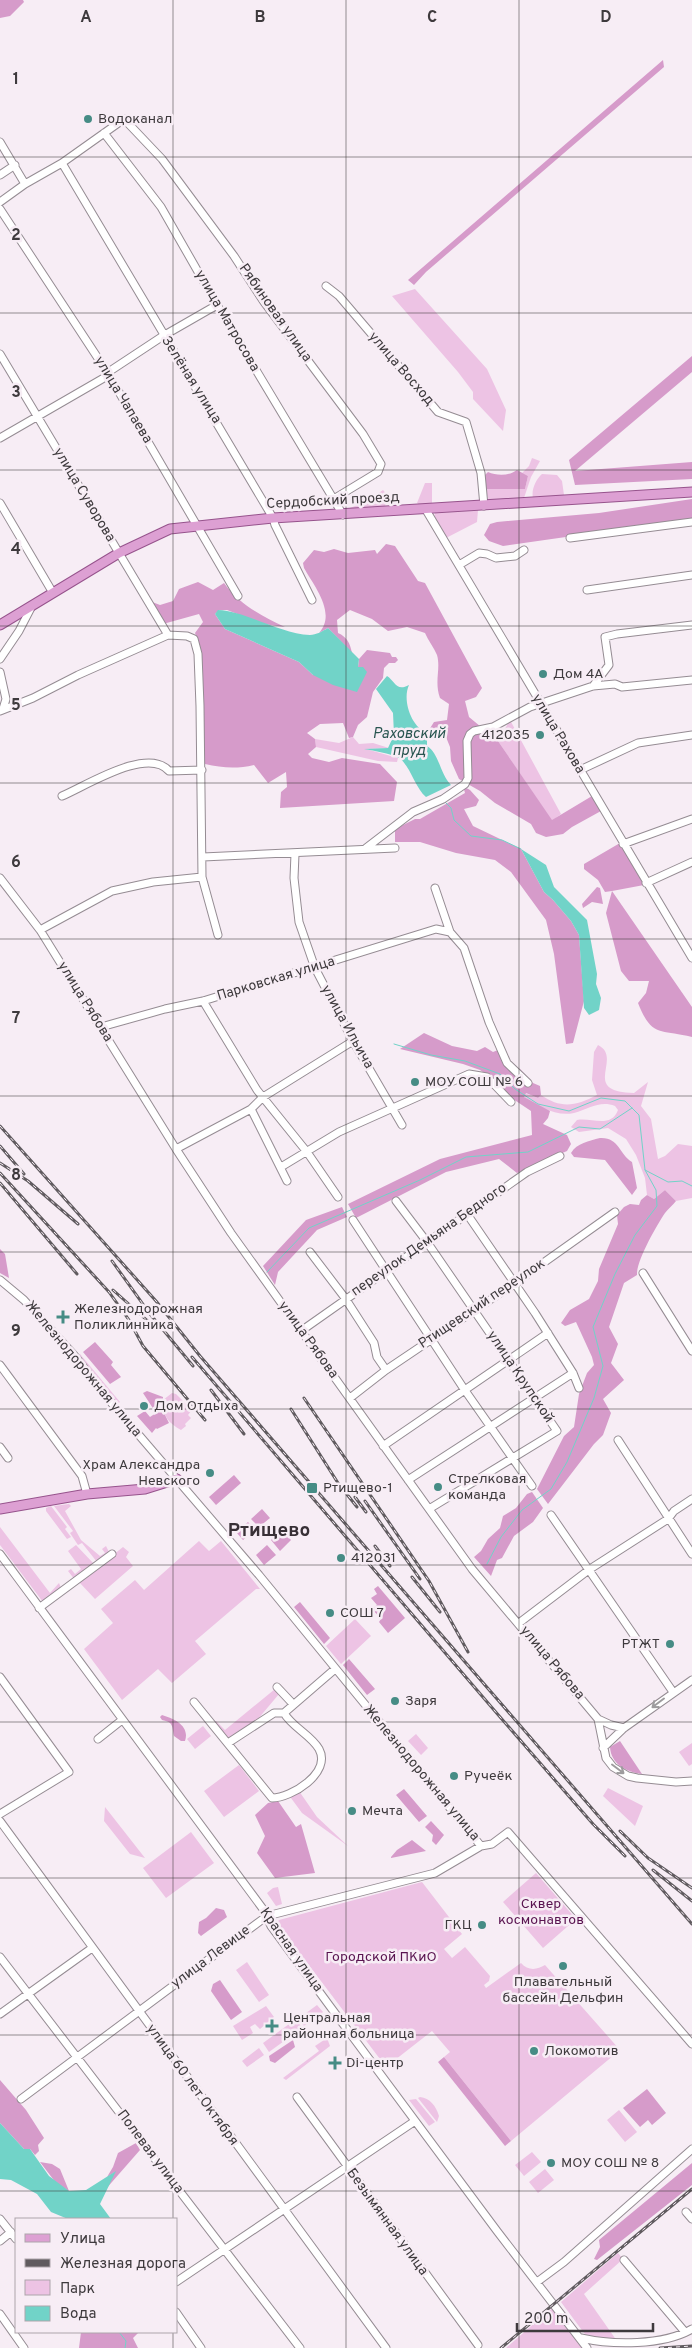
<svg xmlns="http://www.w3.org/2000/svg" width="692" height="2348" font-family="Overpass,sans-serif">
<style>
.green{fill:#edc3e4}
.forest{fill:#d69bca}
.water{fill:#71d3c8}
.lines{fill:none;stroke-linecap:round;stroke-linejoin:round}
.stream{stroke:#71d3c8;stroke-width:1}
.minor-casing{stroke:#958c93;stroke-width:9}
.major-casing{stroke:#96538c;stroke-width:11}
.minor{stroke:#fff;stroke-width:7}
.major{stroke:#dda0d3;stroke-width:9}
.rail-casing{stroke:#605b5f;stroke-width:3}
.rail{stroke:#f7edf5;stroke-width:1;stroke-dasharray:4;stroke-linecap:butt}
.oneway{stroke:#9e9c9e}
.grid{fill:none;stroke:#3e3a3d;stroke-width:1;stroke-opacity:0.55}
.poi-dot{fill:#468c85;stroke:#f7edf5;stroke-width:2}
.labels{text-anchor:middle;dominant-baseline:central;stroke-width:5;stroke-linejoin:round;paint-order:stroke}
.poi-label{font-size:14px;fill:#3e3a3d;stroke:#f7edf5;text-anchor:start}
.street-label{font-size:14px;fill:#3e3a3d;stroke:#f7edf5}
.park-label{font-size:14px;fill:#591450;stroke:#f7edf5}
.water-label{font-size:15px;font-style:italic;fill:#295550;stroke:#f7edf5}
.district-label{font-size:19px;font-weight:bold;fill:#383036;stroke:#f7edf5}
.grid-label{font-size:16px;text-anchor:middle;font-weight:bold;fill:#3e3a3d;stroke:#f7edf5;stroke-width:5;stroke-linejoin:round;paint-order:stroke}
</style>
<rect width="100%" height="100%" fill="#f7edf5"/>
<path class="green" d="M415,289L487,369L506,410L503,431L473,399V392L458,372L392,296Z
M532,458L540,461L531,477L524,498L520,500L489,501L485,489H525L528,476L522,473L529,466Z
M542,474L557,475L562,481L564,495L533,498C531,490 536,479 542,474Z
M425,483H432V505L421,506L417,503Z
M383,490L389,497L384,508L344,510L366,502Z
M478,510L477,522L446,538L434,518L435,513Z
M510,720L561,814L552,821L498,741Z
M353,737L359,744L373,743L389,748L366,749L398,758L397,762L378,761L316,747L315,739L339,743Z
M598,1045C624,1058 579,1092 634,1093L648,1082L641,1106L651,1119L658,1159L665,1156L678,1144L692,1146V1198L676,1201L665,1190L654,1199L647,1195L645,1178L636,1155L626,1139L608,1128L579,1132L571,1127L577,1120C591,1117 611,1129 618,1110L615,1106C600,1100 589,1109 574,1113C556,1117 538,1106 524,1097L525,1093L538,1098L541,1095C561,1109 576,1106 597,1095L592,1080L594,1052Z
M80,1354L120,1402L117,1404L77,1356Z
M172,1393L176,1394L192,1410L188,1415L191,1418L185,1424L186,1426L181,1430C168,1423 162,1415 163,1400Z
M69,1504L71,1506L65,1511L81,1540L100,1556L105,1553L102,1549L106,1546L109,1552L97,1562L82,1543L78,1545L70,1533L73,1531L54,1506Z
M51,1506L67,1527L65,1529L71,1537L67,1539L46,1511V1508Z
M0,1527L50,1593L59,1583L61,1588L43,1602L0,1545Z
M199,1541L209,1551L221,1541L260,1589H256L195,1641L206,1654L172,1683L158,1669L122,1700L84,1649L113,1623L101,1609L135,1580L144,1590Z
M76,1545L94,1564L75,1580L68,1571L71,1569L75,1574L81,1569L68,1551Z
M123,1547L129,1552L126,1557L133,1566L95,1599L79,1582Z
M355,1619L371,1636L341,1664L326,1646Z
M275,1689L279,1694L258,1719L227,1739L214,1723L216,1721L225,1730Z
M203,1726L211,1736L195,1749L187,1739Z
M416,1734L428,1748L421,1755L408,1741Z
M692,1743V1764L689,1766L679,1752Z
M239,1765L259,1791L224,1817L204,1791Z
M608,1788L643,1806L635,1826L603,1796Z
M299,1791L317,1817L348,1846L302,1813L291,1798L292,1795Z
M105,1807L145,1858L130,1854L104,1821Z
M191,1832L214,1863L166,1898L143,1868Z
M536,1873L576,1919L543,1948L503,1902Z
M422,1882L462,1934L444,1949L452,1958L465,1947L490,1976L489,1981L484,1985L486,1988L521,1963C528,1971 537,1970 545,1965L620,2050L511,2141L444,2057L450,2052L432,2031L386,2067L277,1923L279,1920Z
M278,1887L282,1904L276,1906L267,1893L273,1888Z
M247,1962L269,1995L259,2002L236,1970Z
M317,2005L323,2012L304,2026L298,2019Z
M266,2006L274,2017L260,2029L255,2024L250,2027L253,2033L242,2040L233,2026Z
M296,2019L302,2028L269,2052L263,2043Z
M327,2038L330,2046L286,2080L283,2078L319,2051L315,2046Z
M259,2048L264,2055L247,2067L242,2061Z
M420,2097C430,2098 436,2106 439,2116L437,2122L418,2098Z
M416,2099L435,2122L429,2126L409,2100Z
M619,2110L637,2132L625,2142L607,2120Z
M532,2152L541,2162L524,2176L515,2165Z
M545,2169L554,2180L538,2193L529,2182Z
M618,2253L623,2259L584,2294L617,2341L587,2337L561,2302Z
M553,2308L583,2348H506L546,2313Z"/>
<path class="forest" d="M0,0H23L24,2L10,16L0,18Z
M663,60L664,67L426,272L414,285L408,280Z
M692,356V372L575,471L692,462V479L575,485L569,460Z
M517,470L528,476L525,489H485L484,476L488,472C497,476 509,476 517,470Z
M692,499V519L503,546L489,541L484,535L490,524L497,522L599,513Z
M386,544L395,546L418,581L425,583L482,688L476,697L465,701L469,717L498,741L552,820L592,796L601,811L572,827L563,834L546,837L536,833L531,824L495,803L480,791L459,779L451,761L450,747L444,732L434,737L427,733L434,722L447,720L449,704L440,698C434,681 441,669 437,655C434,648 428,640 425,633L407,627L388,631L372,619L350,610L337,620L338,633C347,637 350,643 352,653L328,628L319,633C337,613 314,586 304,568L303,563L314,550L324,552L334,549L348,553L375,550L377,554Z
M198,582L213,590L224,583C240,605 262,616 285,627L263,624L227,610H219L215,614L225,629L299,662L313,675L358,667L359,659L367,650L390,653L392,657H396L398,660L395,663H389L384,668L383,678L373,692L367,717L358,725L353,737L349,738L343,723L320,724L307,733L315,739L316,747L308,754L312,758L329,762L342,758L380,764L397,782L394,801L280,808L281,792L287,787L286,772L268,783L254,765C237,769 222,768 205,764C203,739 200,715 199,690C199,672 202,649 195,633L203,622L199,614L163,624L147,600L160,605L173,601L179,589Z
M463,786L470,790L479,800L476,806L464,809L473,826L521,849L544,892L553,900L571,921L579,935L584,1001L573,1043L566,1044L554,954L546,920L511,872L495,860L456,853L420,842H395V829L415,819H420L465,793Z
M620,843L644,885L612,891L692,1007V1037C660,1029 652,1038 638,1003L646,993L649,981H629L621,971L606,913L612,891L605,892L598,880L584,869V864Z
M597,887L600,888L603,904L592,902L583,908L582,904Z
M424,1033L452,1046L477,1051L485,1047L493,1052L498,1050L511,1070L520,1069L533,1083L540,1086L541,1095L538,1098L526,1093L524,1097L550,1111L548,1118L543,1124L567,1135L571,1144L567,1151L517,1173L499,1159L446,1172L356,1218L348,1204L440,1159L532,1135L531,1111L513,1099L490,1077L480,1070L463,1064L400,1049Z
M600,1138C619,1137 619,1154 632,1162L637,1188L632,1195L605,1160L574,1157L571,1153C577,1143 589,1141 600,1138Z
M665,1190L676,1201C673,1205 668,1209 665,1213C657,1225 636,1261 637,1275L624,1283L609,1327L618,1344L611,1363L624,1380L603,1399L611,1413L603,1435L594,1444L548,1504L537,1489L564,1436L574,1427L579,1394L587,1373L594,1365L592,1357L576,1322L565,1326L561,1323L570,1310L589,1299L598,1281L599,1269L618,1224L617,1215L624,1207L630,1204L639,1205L641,1200L647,1195L654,1199Z
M342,1207L347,1217L317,1230L278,1272L275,1285L263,1266L306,1220Z
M0,1249L5,1254L9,1278L0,1273Z
M95,1342L113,1362L111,1365L121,1377L110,1384L83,1352Z
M147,1391L163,1397V1411L169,1423L157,1429L156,1428L152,1433L137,1416L145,1411L150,1417L156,1413L143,1393Z
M234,1475L241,1483L216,1505L209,1497Z
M532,1492L543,1508L533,1522L514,1536L502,1558L497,1560L491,1576L474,1557L481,1551L488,1539L500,1528L503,1516L516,1508L527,1494Z
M262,1509L270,1518L259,1527L251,1519Z
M248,1522L255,1530L243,1540L236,1532Z
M282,1530L291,1540L280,1551L271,1540Z
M267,1545L276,1555L264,1565L256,1555Z
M378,1586L405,1618L388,1633L379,1622L381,1619L372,1609L377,1605L371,1598L377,1594L374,1589Z
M300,1602L330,1638L324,1644L294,1607Z
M349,1659L375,1689L367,1695L343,1665Z
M162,1715C175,1719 190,1726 185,1741H181L174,1736C172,1727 174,1722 162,1720L160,1717Z
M620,1741L642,1774C626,1772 611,1764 610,1747Z
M404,1789L427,1816L419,1822L396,1795Z
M278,1801L296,1827L301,1824L315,1873L275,1878L257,1853L265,1836L255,1815L268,1803Z
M431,1821L444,1835L436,1845L432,1841L433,1835L425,1827Z
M412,1840L426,1851L391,1858V1857L397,1850Z
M216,1908L224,1910L227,1917L201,1936L198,1933L199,1922L206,1918Z
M220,1980L242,2012L231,2020L211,1991L213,1984Z
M293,2040L295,2047L275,2063L270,2061L269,2056Z
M444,2057L511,2141L505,2146L438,2062Z
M0,2080L26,2110L44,2138L38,2145L39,2151L35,2155L30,2149H24L0,2123Z
M647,2089L666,2113L652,2125L648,2120L640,2127L623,2108Z
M136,2143L140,2150L105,2190L115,2172L107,2177L113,2167L118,2153Z
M40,2162L52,2164L60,2169L69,2191L56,2183Z
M692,2163V2185L597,2260L594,2259L600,2247L599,2240Z
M81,2332H139L133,2338L138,2348H79Z"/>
<path class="water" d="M218,610C246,611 280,634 310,635C316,635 323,631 328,628L359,659L358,667H363L367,672L357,692L333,685L313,675L299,662L225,629L215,614Z
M387,676C395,681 396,692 409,685C402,700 411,727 427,733V746C439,753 440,774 451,785L426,797C415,788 410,765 399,758C389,753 375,751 364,749L388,748L394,735L393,713L376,689Z
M521,849L546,865L554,887L587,920L597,974L596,984L601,998L599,1010L589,1015L584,1008L579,935L571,921L553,900L544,892Z
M0,2123L24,2149H30L49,2176L69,2191L86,2190L116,2171L100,2204L111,2219H68L51,2212L37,2194L11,2180L0,2179Z"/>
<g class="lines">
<path class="stream" d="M445,802L451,808L454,820L471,836L502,840L521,849
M394,1044L431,1055L465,1061L500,1074L515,1089L538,1104L569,1111L601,1098L625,1101L639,1115L645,1170L668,1182L682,1181L692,1186
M267,1272L309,1228L420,1180L466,1157L528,1152L579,1127L600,1129L632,1108
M487,1564L501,1537L522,1510L551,1489L567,1462L594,1398L603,1366L593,1327L615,1274L635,1235L657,1206L656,1190L645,1170
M119,2332L126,2341L125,2348"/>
<defs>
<path id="minor" d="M104,133L161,207L217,305L343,515
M0,142L25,184
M62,163L273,518L275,525L312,600
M0,175L15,165
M0,202L25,184L62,163L124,119L162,159L234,256L264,302L363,434L381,464L378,472L332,500
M0,209L109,375L238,596
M326,286L339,296L438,412L466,422L481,473L484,506
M0,354L168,635
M0,438L109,375L110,371L163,336L217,305
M0,503L53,593
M426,510L692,958
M570,538L692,522
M459,565L479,553L487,554L496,558L515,556L524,550
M587,590L692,575
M0,659L19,631L32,606
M0,672L6,699L3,709
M593,686L609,665L605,637L617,634L692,625
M0,711L33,698L78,675L168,635L187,636L194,639L198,654L200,706L202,877L218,935
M580,770L638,743L692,735
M62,796C86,786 148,746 169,771L202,770
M623,844L692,819
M366,848L413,812L443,799L465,784L468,778L467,741L470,734L474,731L493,727L530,707L593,686L615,684L622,687L692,680
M295,854L294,878L299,922L315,968L353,1041L402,1125
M203,857L395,848
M0,878L40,930L176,1149L231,1233L472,1569L598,1719L606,1758L613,1767L628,1776L637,1778L676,1782L692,1781
M646,883L692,862
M435,888L450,932L464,948L489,1022L507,1063L528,1083
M40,930L112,891L153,882L202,877
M203,1001L257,1090L307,1152L338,1197
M101,1027L165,1009L203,1001L436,929L450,932
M251,1109L287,1181
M176,1149L251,1109L263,1097L353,1041
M281,1167L339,1132L469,1074L487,1077L511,1102
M396,1201L427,1242L557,1431L429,1509
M467,1214L535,1313L573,1373L579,1388
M353,1220L464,1389L532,1486
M310,1252L345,1298L374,1343L377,1357L386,1370
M643,1273L692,1351
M0,1280L24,1300L74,1355L114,1406L259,1575L481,1846
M301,1331L527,1172L560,1156
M0,1365L82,1476L87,1494
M350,1398L386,1370L515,1283L615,1212
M618,1440L692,1554
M383,1446L548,1333
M0,1447L8,1458
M408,1480L573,1373
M551,1515L673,1692
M0,1554L263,1909L271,1926L329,2005L497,2231L587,2348
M39,1608L112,1554
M519,1623L590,1569L668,1519L674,1511L692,1499
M0,1677L69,1772L0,1814
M277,1687L293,1704
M194,1702L272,1798C291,1798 332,1773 319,1749C311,1735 292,1727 284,1713
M284,1713L335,1669
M598,1719L611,1725L624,1728
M98,1739L122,1720
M228,1743L274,1713H284
M603,1748L624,1728L692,1680
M0,1821L386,2348
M0,1957L300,2348
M0,2014L92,1948
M297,2097L478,2345
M21,2099L267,1916L435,1873L481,1846L492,1844L508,1832L692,2044
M686,2212L692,2219
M0,2219L16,2239
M0,2241L11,2232
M624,2260L685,2332
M176,2282L415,2121
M537,2282L564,2262L692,2149
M176,2312L201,2348
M0,2314L24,2348
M581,2338C612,2345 663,2346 692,2329"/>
<path id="major" d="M0,625L119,553L170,529L273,518L692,492
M0,1509L87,1494L145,1489L177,1479"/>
</defs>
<use href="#minor" class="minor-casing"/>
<use href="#major" class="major-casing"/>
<use href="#minor" class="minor"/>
<use href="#major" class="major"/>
<defs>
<path id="rail" d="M0,1126L156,1301L200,1356L692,1924
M0,1146L24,1174
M0,1163L28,1181L78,1224
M0,1173L109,1292L129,1320L143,1346L205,1420
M0,1183L77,1274
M112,1261L150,1314L193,1366
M113,1290L150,1323
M192,1357L494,1710L593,1824L625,1856
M211,1390L244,1434
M304,1398L429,1581L468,1652
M291,1409L338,1483L357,1507
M355,1497L366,1512
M365,1501L420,1579
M375,1546L390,1566
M412,1577L440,1612
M620,1831L648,1858L692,1888
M653,1870L692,1901
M501,2348L692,2189
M660,2348L692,2346"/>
</defs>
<use href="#rail" class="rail-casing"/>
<use href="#rail" class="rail"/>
</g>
<defs><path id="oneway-shaft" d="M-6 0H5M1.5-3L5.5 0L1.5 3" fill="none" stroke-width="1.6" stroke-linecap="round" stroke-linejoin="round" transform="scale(1.25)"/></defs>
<g class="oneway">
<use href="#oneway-shaft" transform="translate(658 1703) rotate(143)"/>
<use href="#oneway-shaft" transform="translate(618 1769) rotate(37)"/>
</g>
<path class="grid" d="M173,0V2219M346,0V2348M519,0V2348M0,157H692M0,313H692M0,470H692M0,626H692M0,783H692M0,939H692M0,1096H692M0,1252H692M0,1409H692M0,1565H692M0,1722H692M0,1878H692M0,2035H692M0,2191H692M173,2332V2348"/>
<g class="poi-dot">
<circle cx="88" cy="119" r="5"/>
<circle cx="543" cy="674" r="5"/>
<circle cx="540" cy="735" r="5"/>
<circle cx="415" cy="1082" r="5"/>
<path d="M60.5 1309.5h5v5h5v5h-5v5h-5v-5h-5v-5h5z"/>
<circle cx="144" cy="1406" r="5"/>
<circle cx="210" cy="1473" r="5"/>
<circle cx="438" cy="1487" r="5"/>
<rect x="306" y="1482" width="12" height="12" rx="2.5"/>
<circle cx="341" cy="1558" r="5"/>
<circle cx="330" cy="1613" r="5"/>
<circle cx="670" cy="1644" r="5"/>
<circle cx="395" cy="1701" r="5"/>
<circle cx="454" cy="1776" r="5"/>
<circle cx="352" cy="1811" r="5"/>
<circle cx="482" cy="1925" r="5"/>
<circle cx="563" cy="1966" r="5"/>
<path d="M269.5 2018.5h5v5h5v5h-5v5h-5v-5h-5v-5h5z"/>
<circle cx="534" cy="2051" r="5"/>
<path d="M332.5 2055.5h5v5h5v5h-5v5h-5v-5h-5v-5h5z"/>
<circle cx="551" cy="2163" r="5"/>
</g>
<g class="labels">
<g class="poi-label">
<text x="98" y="119">Водоканал</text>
<text x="553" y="674">Дом 4А</text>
<text x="530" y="735" text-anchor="end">412035</text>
<text x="425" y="1082">МОУ СОШ № 6</text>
<text x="74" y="1309">Железнодорожная<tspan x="74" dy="16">Поликлинника</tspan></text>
<text x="154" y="1406">Дом Отдыха</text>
<text x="200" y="1465" text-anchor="end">Храм Александра<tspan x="200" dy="16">Невского</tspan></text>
<text x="448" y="1479">Стрелковая<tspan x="448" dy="16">команда</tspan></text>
<text x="323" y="1488">Ртищево-1</text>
<text x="351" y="1558">412031</text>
<text x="340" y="1613">СОШ 7</text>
<text x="660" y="1644" text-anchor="end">РТЖТ</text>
<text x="405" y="1701">Заря</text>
<text x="464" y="1776">Ручеёк</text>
<text x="362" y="1811">Мечта</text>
<text x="472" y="1925" text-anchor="end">ГКЦ</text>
<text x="563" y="1982" text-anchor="middle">Плавательный<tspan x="563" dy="16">бассейн Дельфин</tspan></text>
<text x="283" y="2018">Центральная<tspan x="283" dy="16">районная больница</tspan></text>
<text x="544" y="2051">Локомотив</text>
<text x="346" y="2063">Di-центр</text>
<text x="561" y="2163">МОУ СОШ № 8</text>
</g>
<g class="street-label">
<text transform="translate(275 313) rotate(55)">Рябиновая улица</text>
<text transform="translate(227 321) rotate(60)">улица Матросова</text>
<text transform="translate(401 369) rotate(49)">улица Восход</text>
<text transform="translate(191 380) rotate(58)">Зелёная улица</text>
<text transform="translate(123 400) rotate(59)">улица Чапаева</text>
<text transform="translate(84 495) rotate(59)">улица Суворова</text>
<text transform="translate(333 501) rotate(-3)">Сердобский проезд</text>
<text transform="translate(558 734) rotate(59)">улица Рахова</text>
<text transform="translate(276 979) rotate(-17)">Парковская улица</text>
<text transform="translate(85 1002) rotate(58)">улица Рябова</text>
<text transform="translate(347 1027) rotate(61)">улица Ильича</text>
<text transform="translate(429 1240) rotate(-35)">переулок Демьяна Бедного</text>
<text transform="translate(482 1304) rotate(-34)">Ртищевский переулок</text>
<text transform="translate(308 1340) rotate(54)">улица Рябова</text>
<text transform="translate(83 1369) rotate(50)">Железнодорожная улица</text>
<text transform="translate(520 1377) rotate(56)">улица Крупской</text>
<text transform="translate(552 1663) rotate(50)">улица Рябова</text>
<text transform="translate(421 1773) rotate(50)">Железнодорожная улица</text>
<text transform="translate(291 1950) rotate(55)">Красная улица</text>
<text transform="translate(211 1957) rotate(-37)">улица Левице</text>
<text transform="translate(192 2085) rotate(54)">улица 60 лет Октября</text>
<text transform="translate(150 2152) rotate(53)">Полевая улица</text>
<text transform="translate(387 2222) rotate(54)">Безымянная улица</text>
</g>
<g class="park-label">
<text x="541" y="1904">Сквер<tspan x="541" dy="16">космонавтов</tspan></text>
<text x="381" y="1957">Городской ПКиО</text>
</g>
<g class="water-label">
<text x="409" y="734">Раховский<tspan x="409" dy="17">пруд</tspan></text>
</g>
<g class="district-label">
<text x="269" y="1531">Ртищево</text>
</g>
</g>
<g class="grid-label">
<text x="86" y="22">A</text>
<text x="260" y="22">B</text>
<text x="432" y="22">C</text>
<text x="606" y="22">D</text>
<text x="16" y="84">1</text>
<text x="16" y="240">2</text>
<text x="16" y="397">3</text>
<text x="16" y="554">4</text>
<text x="16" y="710">5</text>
<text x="16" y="867">6</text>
<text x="16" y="1023">7</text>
<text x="16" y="1180">8</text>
<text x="16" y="1336">9</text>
</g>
<rect x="15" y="2218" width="162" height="115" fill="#f7edf5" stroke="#ada5ab"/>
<rect x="25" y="2234" width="25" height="8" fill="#dda0d3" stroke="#ada5ab"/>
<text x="60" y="2243" font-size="15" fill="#3e3a3d">Улица</text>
<rect x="25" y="2259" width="25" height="8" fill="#605b5f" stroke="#ada5ab"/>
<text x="60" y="2268" font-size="15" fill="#3e3a3d">Железная дорога</text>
<rect x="25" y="2280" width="25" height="15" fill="#edc3e4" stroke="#ada5ab"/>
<text x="60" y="2293" font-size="15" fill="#3e3a3d">Парк</text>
<rect x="25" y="2306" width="25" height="15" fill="#71d3c8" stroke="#ada5ab"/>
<text x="60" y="2318" font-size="15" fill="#3e3a3d">Вода</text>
<path d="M517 2323v8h136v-8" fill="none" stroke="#3e3a3d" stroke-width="2.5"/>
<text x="524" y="2323" font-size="15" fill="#3e3a3d" stroke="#f7edf5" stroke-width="4" paint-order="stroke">200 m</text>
</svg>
